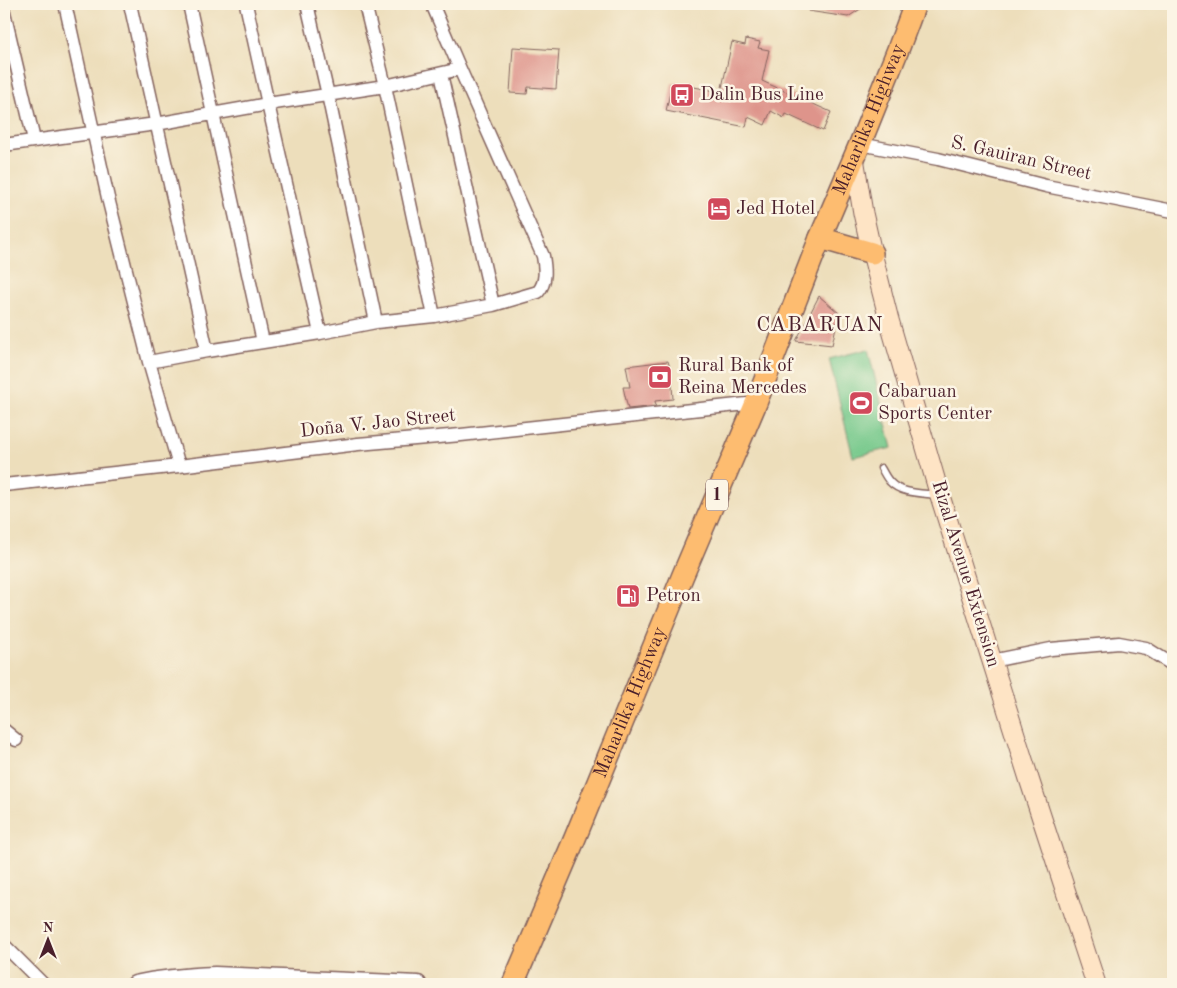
<svg xmlns="http://www.w3.org/2000/svg" width="1177" height="988" font-family="'Old Standard TT',serif">
<style>
.green{fill:#77c98c;stroke:#60745c}
.building{fill:#de948b}
.lines{fill:none;stroke-linecap:round;stroke-linejoin:round}
.service-casing{stroke:#83625d;stroke-width:9}
.minor-casing{stroke:#83625d;stroke-width:15}
.tertiary-casing{stroke:#83625d;stroke-width:19}
.secondary-casing{stroke:#83625d;stroke-width:21}
.primary-casing{stroke:#83625d;stroke-width:24}
.service{stroke:#fff;stroke-width:6}
.minor{stroke:#fff;stroke-width:12}
.tertiary{stroke:#fff;stroke-width:16}
.secondary{stroke:#fee4c5;stroke-width:19}
.primary{stroke:#fdbc6f;stroke-width:21}
.labels{text-anchor:middle;dominant-baseline:central;stroke-width:5;stroke-linejoin:round;paint-order:stroke}
.shield{fill:#fcf5e5;stroke:#7f5f63;stroke-width:1}
.shield-label{font-size:18px;font-weight:bold;fill:#4a1f2b}
.poi-label{font-size:19px;fill:#4a1f2b;stroke:#fcf5e5;text-anchor:start}
.street-label{font-size:19px;fill:#4a1f2b;stroke:#fcf5e5}
.quarter-label{font-size:21px;letter-spacing:1px;fill:#4a1f2b;stroke:#fcf5e5}
</style>
<rect width="100%" height="100%" fill="#fcf5e5"/>
<filter id="ink" filterUnits="userSpaceOnUse"><feTurbulence type="fractalNoise" baseFrequency=".02" numOctaves="2"/><feDisplacementMap in="SourceGraphic" scale="10" xChannelSelector="R" yChannelSelector="G"/><feConvolveMatrix kernelMatrix="1 2 1 2 8 2 1 2 1" color-interpolation-filters="sRGB"/></filter>
<filter id="wash" filterUnits="userSpaceOnUse"><feTurbulence type="fractalNoise" baseFrequency=".0096" numOctaves="4" result="noise"/><feDisplacementMap in="SourceGraphic" scale="20" xChannelSelector="R" yChannelSelector="G"/><feGaussianBlur stdDeviation="1.12" result="paint"/><feColorMatrix in="noise" values="0 0 0 0 0 0 0 0 0 0 0 0 0 0 0 0 0 1.4 0 .05"/><feComposite in="paint" operator="in"/></filter>
<g filter="url(#wash)">
<rect width="100%" height="100%" fill="#eddebb"/>
<path class="green" d="M868,349L892,448L853,457L829,359Z"/>
<g id="blocks">
<path class="building" d="M808,4H868L848,17L808,11Z
M746,39L760,42L758,48L769,50L762,81L831,112L823,131L786,114L784,118L771,111L765,125L748,117L746,127L666,111L672,83L721,92L732,42L745,45Z
M513,47L559,50L556,89L528,87L527,94L510,93Z
M819,296L839,313L832,345L796,341Z
M668,361L671,372L673,399L655,401L656,406L628,409L623,387H630L626,366Z"/>
</g>
</g>
<g filter="url(#ink)">
<use href="#blocks" fill-opacity="0" stroke="#83625d" stroke-width="1"/>
<g class="lines">
<defs>
<path id="service" d="M881,468C884,473 886,478 890,482C901,494 922,493 937,495"/>
<path id="minor" d="M65,4L108,198L149,362L179,466
M130,4L207,351
M189,4L263,342
M246,4L268,104L320,333
M307,4L328,95L376,322
M365,4L385,86L434,316
M4,12L34,140
M441,74L493,305
M860,144L938,159L1046,186L1173,211
M4,145L156,124L268,104L385,86L460,69
M149,362L207,351L320,333L376,322L434,316L493,305L538,292C547,282 545,268 543,256L460,69L432,4
M4,485L179,466L358,444L461,435L756,403
M992,661L1051,649L1119,643L1146,648L1173,665
M4,730L16,740
M4,945L43,984"/>
<path id="tertiary" d="M135,984C162,978 188,976 215,975L418,984"/>
<path id="secondary" d="M854,158L863,213L872,253L889,320L940,496L1030,782L1096,984"/>
<g id="primary">
<path d="M820,238L872,253"/>
<path id="s1" d="M513,984L575,838L683,575L756,403L820,238L860,144L899,47L915,4"/>
</g>
</defs>
<use href="#service" class="service-casing"/>
<use href="#minor" class="minor-casing"/>
<use href="#tertiary" class="tertiary-casing"/>
<use href="#secondary" class="secondary-casing"/>
<use href="#primary" class="primary-casing"/>
<use href="#service" class="service"/>
<use href="#minor" class="minor"/>
<use href="#tertiary" class="tertiary"/>
<use href="#secondary" class="secondary"/>
<use href="#primary" class="primary"/>
</g>
</g>
<defs>
<symbol id="bus-square" viewBox="-11 -11 22 22"><rect x="-9" y="-9" width="18" height="18" rx="4" fill="#d1495b" stroke="#fcf5e5"/><path d="M-5-6H5V4H4V6H2V4H-2V6H-4V4H-5ZM-3.5-4V0h7V-4ZM-3.5 1.2v1.5H-2V1.2ZM2 1.2v1.5H3.5V1.2Z" fill="#fff"/></symbol>
<symbol id="hotel-square" viewBox="-11 -11 22 22"><rect x="-9" y="-9" width="18" height="18" rx="4" fill="#d1495b" stroke="#fcf5e5"/><path d="M-6-4.5h1.5V1H6V5H4.5V3h-9V5H-6ZM-4 0a1.8 1.8 0 1 1 3.6 0ZM.5 0V-2.5h3Q6-2.5 6 0Z" fill="#fff"/></symbol>
<symbol id="bank-square" viewBox="-11 -11 22 22"><rect x="-9" y="-9" width="18" height="18" rx="4" fill="#d1495b" stroke="#fcf5e5"/><path d="M-6-4H6V4H-6ZM0-2.3a2.3 2.3 0 1 0 0 4.6a2.3 2.3 0 1 0 0-4.6Z" fill="#fff"/></symbol>
<symbol id="stadium-square" viewBox="-11 -11 22 22"><rect x="-9" y="-9" width="18" height="18" rx="4" fill="#d1495b" stroke="#fcf5e5"/><path d="M0-5a6.5 5 0 1 0 0 10a6.5 5 0 1 0 0-10ZM-3.5-1.8h7v3.6h-7Z" fill="#fff"/></symbol>
<symbol id="fuel-square" viewBox="-11 -11 22 22"><rect x="-9" y="-9" width="18" height="18" rx="4" fill="#d1495b" stroke="#fcf5e5"/><path d="M-5.5-6h7V0h2V4h1.3V-2.5L3-4.5l.8-.8L6-3V5H2.5V1h-1V6h-7ZM-4.2-4.7v3.2H.2V-4.7Z" fill="#fff"/></symbol>
</defs>
<g fill-rule="evenodd">
<use href="#bus-square" x="668" y="81" width="28" height="28"/>
<use href="#hotel-square" x="705" y="195" width="28" height="28"/>
<use href="#bank-square" x="646" y="363" width="28" height="28"/>
<use href="#stadium-square" x="847" y="389" width="28" height="28"/>
<use href="#fuel-square" x="614" y="582" width="28" height="28"/>
</g>
<g class="labels">
<rect class="shield" x="706" y="479.5" width="22" height="31" rx="4"/>
<g class="shield-label">
<text x="717" y="495">1</text>
</g>
<g class="poi-label">
<text x="700" y="95">Dalin Bus Line</text>
<text x="736" y="209">Jed Hotel</text>
<text x="678" y="366">Rural Bank of<tspan x="678" dy="22">Reina Mercedes</tspan></text>
<text x="878" y="392">Cabaruan<tspan x="878" dy="22">Sports Center</tspan></text>
<text x="646" y="596">Petron</text>
</g>
<g class="street-label">
<text stroke="none"><textPath href="#s1" startOffset="935">Maharlika Highway</textPath></text>
<text transform="translate(1021 159) rotate(13)">S. Gauiran Street</text>
<text transform="translate(378 424) rotate(-6)">Doña V. Jao Street</text>
<text transform="translate(965 574) rotate(73)">Rizal Avenue Extension</text>
<text stroke="none"><textPath href="#s1" startOffset="305">Maharlika Highway</textPath></text>
</g>
<g class="quarter-label">
<text x="820" y="325">CABARUAN</text>
</g>
</g>
<rect width="1177" height="988" fill="none" stroke="#fcf5e5" stroke-width="20"/>
<g transform="translate(48 940)" stroke="#fcf5e5" stroke-width="4" paint-order="stroke">
<path d="M0-4L9 19L0 12L-9 19Z" fill="#4a1f2b"/>
<text y="-8" font-size="14" font-weight="bold" text-anchor="middle" fill="#4a1f2b">N</text>
</g>
</svg>
